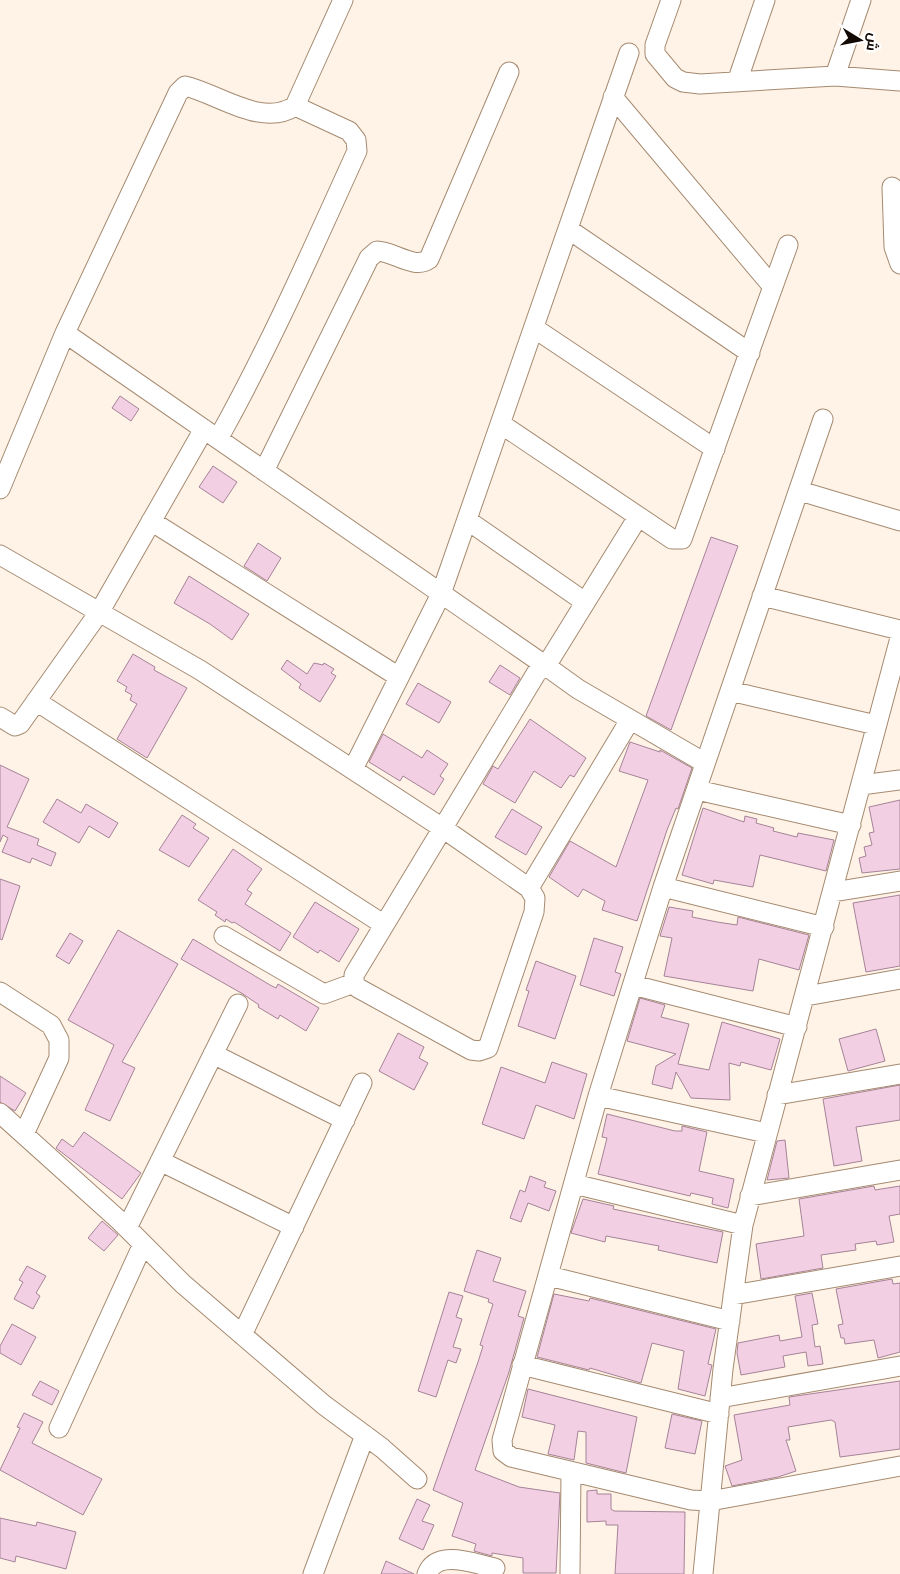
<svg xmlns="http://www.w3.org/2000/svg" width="900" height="1574" font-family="Mulish,Cairo,sans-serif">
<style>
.building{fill:#f3cfe3;stroke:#a58397}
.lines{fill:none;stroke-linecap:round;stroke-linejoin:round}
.minor-casing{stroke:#a58a70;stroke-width:21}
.minor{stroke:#fff;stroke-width:19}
</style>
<rect width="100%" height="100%" fill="#fff3e8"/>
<path class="building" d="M120,396L139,409L131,421L112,408Z
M213,466L237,482L223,503L199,487Z
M711,537L738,546L671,730L646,716Z
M258,543L281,558L267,581L244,566Z
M189,576L249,614L232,640L210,624L174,603Z
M133,654L155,667L154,670L187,688L147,758L117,739L137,704L130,700L132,695L125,691L127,687L117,681Z
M287,660L307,674L314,663L323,665L324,663L334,669L331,673L336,676L320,702L299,688L301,684L281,669Z
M500,665L520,678L510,695L489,682Z
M418,683L451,702L439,723L406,704Z
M530,719L586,758L574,777L570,775L561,788L534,771L515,803L483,784L493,766L498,769Z
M383,734L422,758L427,750L448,764L440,776L444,779L434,795L403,776L400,781L369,762Z
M630,742L660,752V750L692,768L678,809L676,808L667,830L637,921L602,910L605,901L583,889L578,897L549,877L570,841L616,867L648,780L619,771Z
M0,765L29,779L7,827L39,839L37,845L56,853L51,866L32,858L30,863L2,852L8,838L3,835L0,842Z
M57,799L81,813L86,804L118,823L109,838L89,826L79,843L43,822Z
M900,800V869L862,873L859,858L866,856L864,847L872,845L869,833L874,832L869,807Z
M703,808L744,822L745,816L757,819L756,823L774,828L773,831L797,837L798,833L834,840L826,871L760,855L753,887L714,880L713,884L682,875Z
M512,809L542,827L526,855L495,837Z
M182,815L196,824L193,828L209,838L189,867L159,850Z
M233,849L262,869L247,890L252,893L245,904L291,933L280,951L234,922L232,923L226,919L225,922L215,915L217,912L198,900Z
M0,879L20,886L2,940L0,939Z
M900,895V966L866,972L853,903Z
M315,902L359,929L339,962L320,950L318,953L293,937Z
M669,907L693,911L692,917L717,922L737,925L738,917L809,935L799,970L759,959L753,991L664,976L672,938L660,936Z
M118,930L178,964L122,1062L135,1068L110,1121L85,1110L114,1045L68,1020Z
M70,933L83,941L69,964L56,956Z
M594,938L623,947L615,972L621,974L614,996L580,985Z
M193,939L270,985L276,988L278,984L319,1008L306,1031L280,1015L278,1019L258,1007L259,1005L243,994L181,959Z
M536,961L576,976L555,1039L518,1026L529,991L526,990Z
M640,998L665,1005L661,1017L689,1024L678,1064L709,1070L722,1022L780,1039L771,1070L741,1062L740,1066L729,1063L730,1100L691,1098L676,1072L672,1089L652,1084L656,1066L676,1054L627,1041Z
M876,1029L885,1061L848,1071L839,1039Z
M398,1033L424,1047L419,1058L428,1063L414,1090L379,1071Z
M552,1062L587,1074L574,1119L536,1105L524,1139L482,1124L501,1067L545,1083Z
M0,1076L26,1093L15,1111L0,1102Z
M900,1085V1120L856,1127L862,1161L834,1166L823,1099Z
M607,1114L675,1131H682V1126L707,1132L699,1171L734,1179L728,1208L712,1204L713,1198L691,1193L690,1196L598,1174L607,1138L602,1137Z
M84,1132L141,1173L122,1199L56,1148L62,1139L73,1147Z
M785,1140L789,1178L767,1180L777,1141Z
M530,1176L546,1182L544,1187L556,1191L549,1211L528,1203L521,1222L510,1218L520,1190L525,1192Z
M874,1186L875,1190L900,1186V1214L889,1216L894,1242L877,1245L876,1241L855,1244L856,1250L821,1255L823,1268L761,1279L756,1244L804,1236L799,1199Z
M583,1199L614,1206L613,1209L723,1232L717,1263L658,1250L659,1246L606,1236L605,1242L571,1233Z
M102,1221L118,1235L104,1251L88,1238Z
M477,1250L501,1258L493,1281L526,1291L518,1316L524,1318L509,1372L475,1470L519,1487L560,1493L556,1573H523V1558L492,1553V1556L474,1551L476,1544L452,1536L463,1503L433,1490L478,1362L483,1346L480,1345L493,1304L488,1302L489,1299L464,1291Z
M27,1266L46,1276L36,1293L40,1296L33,1309L14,1299L23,1282L19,1280Z
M892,1279L893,1284L900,1283V1352L878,1358L874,1340L845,1344L844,1338H841L838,1325L843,1324L836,1289Z
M449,1292L463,1296L456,1317L462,1319L453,1347L461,1349L456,1363L448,1360L436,1397L418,1391Z
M812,1293L818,1324L812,1325L815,1347L820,1346L823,1364L808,1366L806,1352L783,1356L785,1367L741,1375L737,1353L738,1343L779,1335L780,1341L802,1337L795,1296Z
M554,1294L589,1301L590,1298L716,1329L708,1364L712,1365L705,1396L678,1389L684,1351L652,1343L641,1383L590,1368L589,1370L537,1357Z
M12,1324L36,1337L21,1365L0,1353V1346Z
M40,1381L59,1391L52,1405L32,1395Z
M900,1381V1449L840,1457L835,1422L831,1420L788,1427L790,1440H786L796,1471L778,1477L732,1486L725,1466L742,1460L734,1415L790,1405L789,1397Z
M528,1389L637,1417L626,1473L586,1463V1432L578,1431L574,1460L548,1454L555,1425L522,1417Z
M24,1413L43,1422L32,1443L102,1479L83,1515L0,1470L20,1428L17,1427Z
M672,1414L702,1421L695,1454L665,1448Z
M597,1490V1494H611V1509L614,1511L685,1512L684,1574H615L618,1525H606V1521L587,1522V1491Z
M417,1499L430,1505L422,1521L434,1525L423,1550L399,1539Z
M0,1518L36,1526L37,1522L76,1532L66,1569L16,1556L15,1562L0,1558Z
M386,1561L414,1574H381Z"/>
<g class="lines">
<defs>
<path id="minor" d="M671,0L655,45V54L675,78L683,82L700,84L835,76L900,81
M835,76L861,0
M737,82L765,0
M613,97L773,287
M892,187L894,247L900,264
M568,229L750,353
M534,328L715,449
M65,333L546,666L638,517
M823,419L663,887L598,1096L502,1440L503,1451L511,1457L691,1500L710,1501L900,1466
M501,424L672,539H682L788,245
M218,439C270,346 313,248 357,151L356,140L349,131L295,106
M264,471L369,258L377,251C393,251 414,270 429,259L509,72
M0,489L65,333L178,93L185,86C219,94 262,128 295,106L343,0
M800,491L900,521
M467,520L585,602
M151,521L399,677
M0,555L200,670L444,829L529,888L535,898L534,912L488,1048L479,1051L471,1050L358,988L354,983V975L537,672L546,666L578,689L705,763
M762,596L900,630
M730,691L876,725
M36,701L383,924
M0,717L15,726L20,724L100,611L204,429
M353,769L441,594L629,53
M861,785L900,780
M697,790L851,825
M663,887L824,927
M529,888L630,720
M833,892L900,881
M224,936L324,994L354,983
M633,985L797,1027
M0,992L51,1025L59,1040V1058L24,1134
M806,996L900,979
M213,1054L345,1120
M777,1095L900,1074
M598,1096L766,1133
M0,1113L120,1221L183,1284L324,1405L382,1448L417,1479
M160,1161L294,1227
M574,1184L743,1225
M750,1196L900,1170
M127,1228L238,1004
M549,1276L730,1321
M733,1295L900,1266
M242,1335L362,1083
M522,1365L719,1414
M720,1398L900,1366
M59,1428L143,1244
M313,1574L365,1435
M427,1574C437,1548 475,1564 495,1568
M570,1574L571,1472
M703,1574L723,1369L743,1225L900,638"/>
</defs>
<use href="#minor" class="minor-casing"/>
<use href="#minor" class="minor"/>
</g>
<g transform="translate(860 40) rotate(100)" stroke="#ffffff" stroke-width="4" paint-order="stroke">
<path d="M0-4L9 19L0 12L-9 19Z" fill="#120902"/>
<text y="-8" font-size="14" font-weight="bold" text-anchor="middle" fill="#120902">ش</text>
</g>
</svg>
